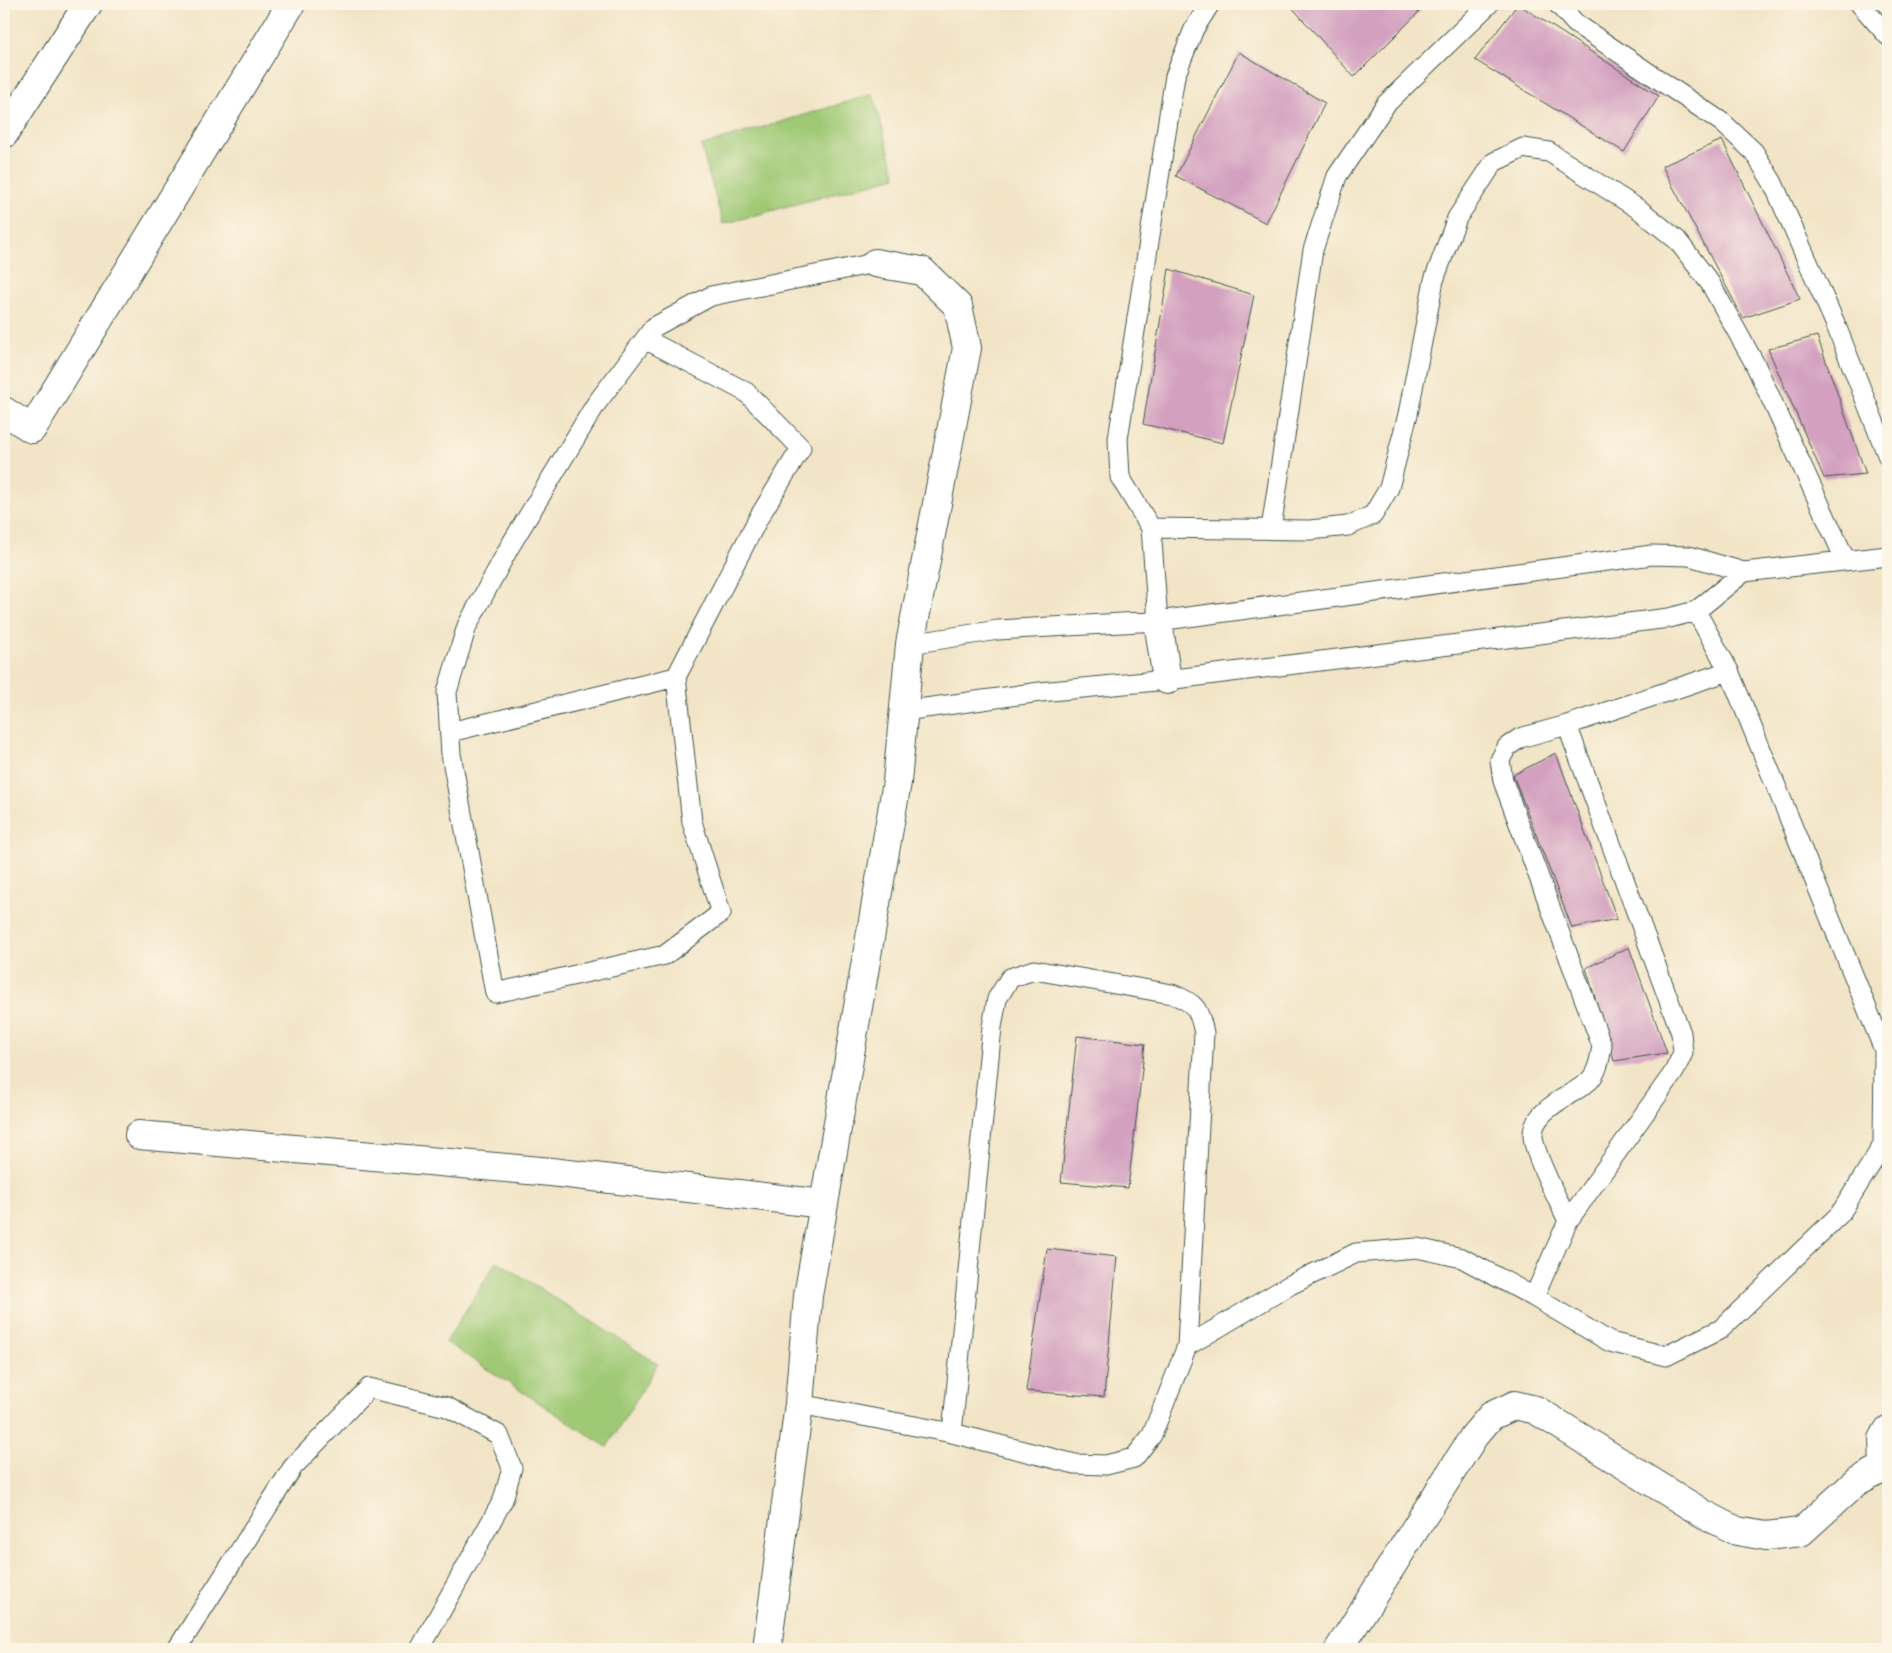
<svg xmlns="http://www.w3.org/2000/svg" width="1892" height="1653" font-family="Dekko,sans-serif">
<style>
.green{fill:#9fc974;stroke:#5f8354}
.building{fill:#d3a0c0}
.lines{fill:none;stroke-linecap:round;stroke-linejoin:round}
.service-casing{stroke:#3f564a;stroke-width:21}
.minor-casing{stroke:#3f564a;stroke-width:30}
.service{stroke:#fff;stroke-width:19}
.minor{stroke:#fff;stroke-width:28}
</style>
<rect width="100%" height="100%" fill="#fcf5e5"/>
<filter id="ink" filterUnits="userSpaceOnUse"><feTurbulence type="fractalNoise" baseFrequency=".02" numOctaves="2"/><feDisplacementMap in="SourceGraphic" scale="10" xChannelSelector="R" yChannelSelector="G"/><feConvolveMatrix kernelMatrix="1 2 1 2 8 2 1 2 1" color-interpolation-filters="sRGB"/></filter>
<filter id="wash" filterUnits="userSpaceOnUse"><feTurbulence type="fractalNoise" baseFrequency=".0096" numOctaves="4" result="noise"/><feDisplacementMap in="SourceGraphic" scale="20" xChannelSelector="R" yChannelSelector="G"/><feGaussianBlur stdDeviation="1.12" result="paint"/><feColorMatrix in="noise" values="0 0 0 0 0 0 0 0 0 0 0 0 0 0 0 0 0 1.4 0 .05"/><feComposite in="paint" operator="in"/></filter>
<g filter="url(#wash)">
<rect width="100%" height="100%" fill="#f2e4c6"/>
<path class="green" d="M873,94L896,177L723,224L701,146Z
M497,1261L658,1364L607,1447L446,1342Z"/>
<g id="blocks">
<path class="building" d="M1289,4H1427L1354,77Z
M1518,4L1659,96L1624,152L1475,60Z
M1239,52L1325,103L1266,223L1176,176Z
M1722,140L1800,299L1743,318L1662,166Z
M1169,269L1254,295L1223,443L1143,424Z
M1817,336L1866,474L1824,478L1768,349Z
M1556,753L1617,919L1572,928L1513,775Z
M1629,947L1667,1053L1614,1061L1586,968Z
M1077,1036L1145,1044L1128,1188L1061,1182Z
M1047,1249L1117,1257L1104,1397L1026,1391Z"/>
</g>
</g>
<g filter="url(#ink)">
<use href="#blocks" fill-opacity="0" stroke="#3f564a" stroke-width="1"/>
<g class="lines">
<defs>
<path id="service" d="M1558,4L1575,23L1723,123L1754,152L1773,183L1835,323L1888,457
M1860,4L1888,36
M645,339L746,392L801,448L759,517L676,677L692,822L721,913L665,955L495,993L451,754L447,692L467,626L510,546L596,404L654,327L711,296L875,263
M1151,528L1310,530L1348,526L1373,515L1389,488L1408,414L1434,280L1457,218L1494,162L1523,148L1549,152L1640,210L1677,240L1710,283L1755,364L1845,559
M1271,529L1313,250L1337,176L1386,104L1489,4
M1158,621L1151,528L1120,477L1118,439L1175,76L1194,29L1210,4
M910,644L998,630L1158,621L1652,555L1689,556L1744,572L1888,556
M904,711L1040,692L1167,680L1669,618L1696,611L1744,572
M450,732L676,677
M1568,1221C1559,1201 1534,1156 1533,1136C1532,1109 1572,1096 1589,1081C1598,1072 1600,1058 1602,1046L1503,781L1500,760L1507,747L1520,738L1567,725L1729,671
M1534,1297L1568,1221L1674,1072L1683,1053L1681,1033L1567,725
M799,1404L952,1433L1075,1464L1106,1465L1134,1458L1152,1435L1187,1346L1290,1285L1356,1253L1417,1248L1462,1258L1534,1297L1610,1342L1666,1356L1721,1329L1840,1214L1883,1145L1884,1050L1729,671L1696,611
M952,1433L992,1027L997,999L1010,978L1034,970L1172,994C1196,1003 1199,1009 1204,1033L1187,1346
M177,1649L293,1467L369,1388L447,1407L499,1435L512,1468L503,1500L420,1649"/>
<path id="minor" d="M4,134L88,4
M4,411L32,429L291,4
M1158,621L1167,680
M139,1135L551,1172L824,1204
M1884,1467L1883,1439L1888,1430
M770,1649L768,1641L799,1404L808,1296L897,782L910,644L967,348L958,306L922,271L875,263
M1339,1649L1474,1436L1491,1416L1515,1405L1536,1410L1702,1513L1737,1531L1766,1536L1801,1532L1856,1482L1884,1467H1888"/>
</defs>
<use href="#service" class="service-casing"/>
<use href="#minor" class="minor-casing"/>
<use href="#service" class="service"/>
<use href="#minor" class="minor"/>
</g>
</g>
<rect width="1892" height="1653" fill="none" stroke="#fcf5e5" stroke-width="20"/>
</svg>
